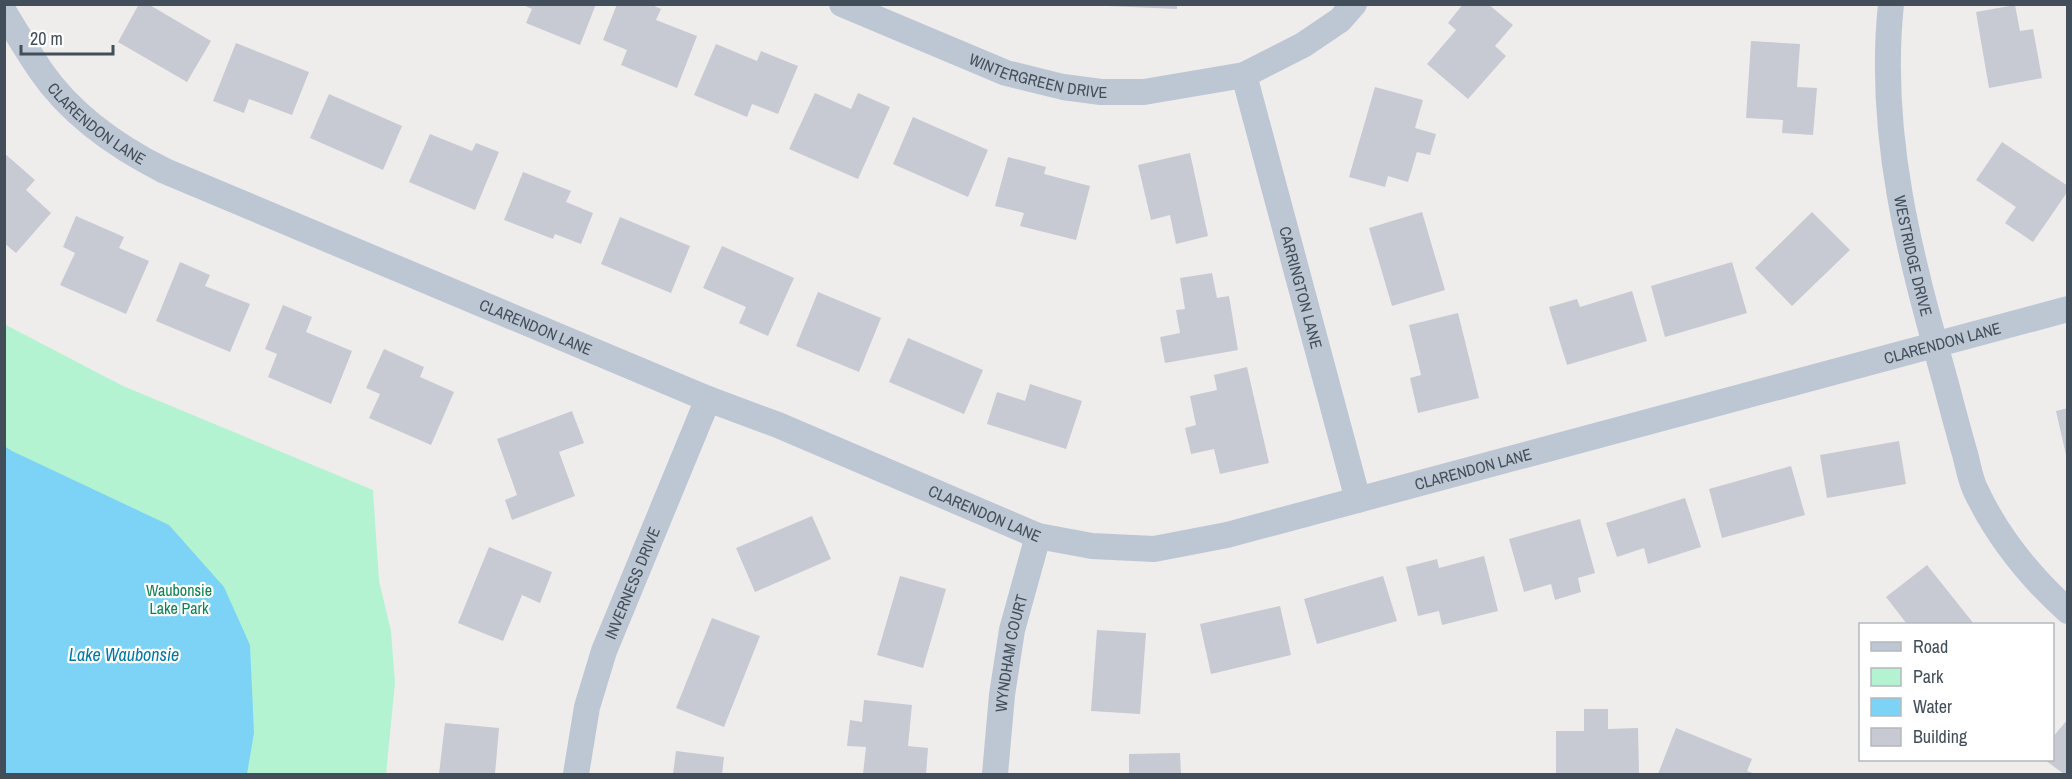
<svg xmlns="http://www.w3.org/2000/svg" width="2072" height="779" font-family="'Archivo Narrow',sans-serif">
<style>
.green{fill:#b4f3d1}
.water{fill:#7cd3f5}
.building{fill:#c7cad3}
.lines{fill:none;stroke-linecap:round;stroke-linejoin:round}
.minor{stroke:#bdc7d4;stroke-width:26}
.labels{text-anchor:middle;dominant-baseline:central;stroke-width:4.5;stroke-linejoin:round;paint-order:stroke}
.street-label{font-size:16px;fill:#434e5b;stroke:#fff}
.park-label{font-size:16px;fill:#0d8350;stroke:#fff}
.water-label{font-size:18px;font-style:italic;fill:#017aa9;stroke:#fff}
</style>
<rect width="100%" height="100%" fill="#efecec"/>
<path class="green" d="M4,324L123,386L373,490L379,581L391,631L395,683L386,774H5Z"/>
<path class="water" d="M4,446L12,451L169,525L224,587L250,645L254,733L247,774H5Z"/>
<path class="building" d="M139,4H148L211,41L187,82L118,42Z
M521,4H596L580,45L526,23L532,9Z
M617,4H650L661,9L656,20L697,36L677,88L621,65L627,50L603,40Z
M1108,4H1177V9L1108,6Z
M1463,4H1488L1513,25L1495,46L1506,56L1468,99L1427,64L1456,30L1448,23Z
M2015,5L2020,31L2033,29L2042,78L1989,88L1976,12Z
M1751,41L1800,44L1797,87L1817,88L1813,135L1782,133L1783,120L1746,118Z
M236,43L309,72L292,115L249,99L244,113L213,101Z
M716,44L757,61L761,51L798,66L778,114L752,104L747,117L694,95Z
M1375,87L1423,100L1415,128L1436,134L1430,155L1417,152L1408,182L1388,176L1385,187L1349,177Z
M815,93L851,109L858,93L890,107L858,179L789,149Z
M329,94L402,126L383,170L310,138Z
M913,117L988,150L968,197L893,164Z
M430,134L472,151L476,143L499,152L475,210L409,182Z
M2002,142L2068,186V191L2033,242L2005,223L2016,207L1976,180Z
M4,153L35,180L26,190L51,213L16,253L4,243Z
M1190,153L1208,236L1176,244L1170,215L1151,220L1138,165Z
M1008,157L1046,167L1044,174L1090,186L1076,240L1020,226L1024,213L995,206Z
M523,172L571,191L566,202L593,213L581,244L555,234L553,239L504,220Z
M1422,212L1445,290L1392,306L1369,228Z
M1812,212L1850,250L1792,306L1755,268Z
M76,216L124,237L119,248L149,261L126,314L60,285L75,253L63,247Z
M620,217L690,246L671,293L601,264Z
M722,246L794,278L768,336L739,323L746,307L703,288Z
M180,262L210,275L205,286L250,304L230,352L156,321Z
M1732,262L1747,313L1665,337L1651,286Z
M1212,273L1217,298L1229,296L1238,350L1165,363L1160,337L1180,333L1176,310L1185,309L1180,278Z
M1632,291L1647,341L1567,365L1549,307L1577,299L1580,307Z
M818,292L881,318L859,372L796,346Z
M283,305L312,317L306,332L352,351L331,404L268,377L277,354L265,349Z
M1458,313L1479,398L1418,413L1410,378L1421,375L1409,325Z
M908,338L983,370L964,414L889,382Z
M384,349L424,367L420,377L454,392L431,445L369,418L380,394L366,388Z
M1247,367L1269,463L1220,474L1214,449L1191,454L1185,428L1196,425L1190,396L1217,390L1214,375Z
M1030,384L1082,401L1066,449L987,424L997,392L1025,401Z
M2068,408V455H2066L2056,411Z
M572,411L584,443L559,452L575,496L512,520L505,500L517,495L497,439Z
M1899,441L1906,484L1827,498L1820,455Z
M1791,466L1805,515L1722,538L1709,489Z
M1685,498L1701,547L1648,564L1644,548L1617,557L1606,523Z
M812,516L831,559L755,592L736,548Z
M1580,519L1595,573L1578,578L1581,592L1555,600L1551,584L1524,592L1509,539Z
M489,547L552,572L540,603L522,595L503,641L458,623Z
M1484,556L1498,611L1442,625L1439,611L1418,616L1406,567L1437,559L1439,568Z
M1927,565L1974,624H1907L1886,597Z
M900,576L946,589L923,668L877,655Z
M1383,576L1397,621L1317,644L1304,599Z
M1280,606L1291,655L1211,674L1200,624Z
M712,618L760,636L724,727L676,708Z
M1097,630L1146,633L1140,714L1091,711Z
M864,700L912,705L908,746L928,748L926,774H863L866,747L847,746L850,720L862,722Z
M1584,709H1608V729L1638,728L1639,774H1556V731H1584Z
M2068,719V774H2064L2045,760H2052V738Z
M445,723L499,728L495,774H439Z
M1676,728L1752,759L1747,771L1755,774H1658Z
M676,751L724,757L722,774H673Z
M1180,753L1181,774H1129V754Z"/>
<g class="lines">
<g class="minor">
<path id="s1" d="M842,4L1006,73L1063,87L1101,92H1144L1244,75L1303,45L1340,20L1354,4"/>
<path id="s2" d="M1891,4C1877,137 1911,258 1946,384C1952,407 1958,430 1965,454C1968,465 1970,478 1975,489C1997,536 2029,576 2068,611"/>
<path id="s3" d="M4,12C16,32 28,52 41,71C72,116 117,147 165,171L708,399L778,425L1038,536L1092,546L1154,549L1227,535L2068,309"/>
<path id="s4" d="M1244,75L1358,500"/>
<path id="s5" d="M576,774L587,707L604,651L708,399"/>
<path id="s6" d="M995,774L1002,695L1012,630L1038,536"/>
</g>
</g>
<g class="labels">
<g class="street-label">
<text stroke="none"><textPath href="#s1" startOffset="210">WINTERGREEN DRIVE</textPath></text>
<text stroke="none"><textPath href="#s3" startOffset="147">CLARENDON LANE</textPath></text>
<text stroke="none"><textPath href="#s2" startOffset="254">WESTRIDGE DRIVE</textPath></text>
<text stroke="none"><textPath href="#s4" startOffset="220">CARRINGTON LANE</textPath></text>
<text stroke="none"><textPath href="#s3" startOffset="633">CLARENDON LANE</textPath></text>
<text stroke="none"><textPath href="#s3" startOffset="2109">CLARENDON LANE</textPath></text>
<text stroke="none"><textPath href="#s3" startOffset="1623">CLARENDON LANE</textPath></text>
<text stroke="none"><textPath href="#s3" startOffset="1119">CLARENDON LANE</textPath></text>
<text stroke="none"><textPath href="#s5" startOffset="200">INVERNESS DRIVE</textPath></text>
<text stroke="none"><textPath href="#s6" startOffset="122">WYNDHAM COURT</textPath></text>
</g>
<g class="park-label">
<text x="179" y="590">Waubonsie<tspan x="179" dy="18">Lake Park</tspan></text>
</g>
<g class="water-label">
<text x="124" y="654">Lake Waubonsie</text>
</g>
</g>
<rect width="2072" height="779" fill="none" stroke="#434e5b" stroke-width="12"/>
<rect x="1859" y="623" width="195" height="138" fill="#ffffff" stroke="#b4b8bd" stroke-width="1.5"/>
<rect x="1871" y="642" width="30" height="9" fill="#bdc7d4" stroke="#b4b8bd" stroke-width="1.5"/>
<text x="1913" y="653" font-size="18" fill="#434e5b">Road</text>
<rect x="1871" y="668" width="30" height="18" fill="#b4f3d1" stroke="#b4b8bd" stroke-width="1.5"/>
<text x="1913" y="683" font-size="18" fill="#434e5b">Park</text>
<rect x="1871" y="698" width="30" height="18" fill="#7cd3f5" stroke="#b4b8bd" stroke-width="1.5"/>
<text x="1913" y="713" font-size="18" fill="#434e5b">Water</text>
<rect x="1871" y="728" width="30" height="18" fill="#c7cad3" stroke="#b4b8bd" stroke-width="1.5"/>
<text x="1913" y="743" font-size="18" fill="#434e5b">Building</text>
<path d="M21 45v9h92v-9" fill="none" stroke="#434e5b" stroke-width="3"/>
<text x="30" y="45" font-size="18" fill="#434e5b" stroke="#ffffff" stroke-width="4.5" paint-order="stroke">20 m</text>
</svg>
